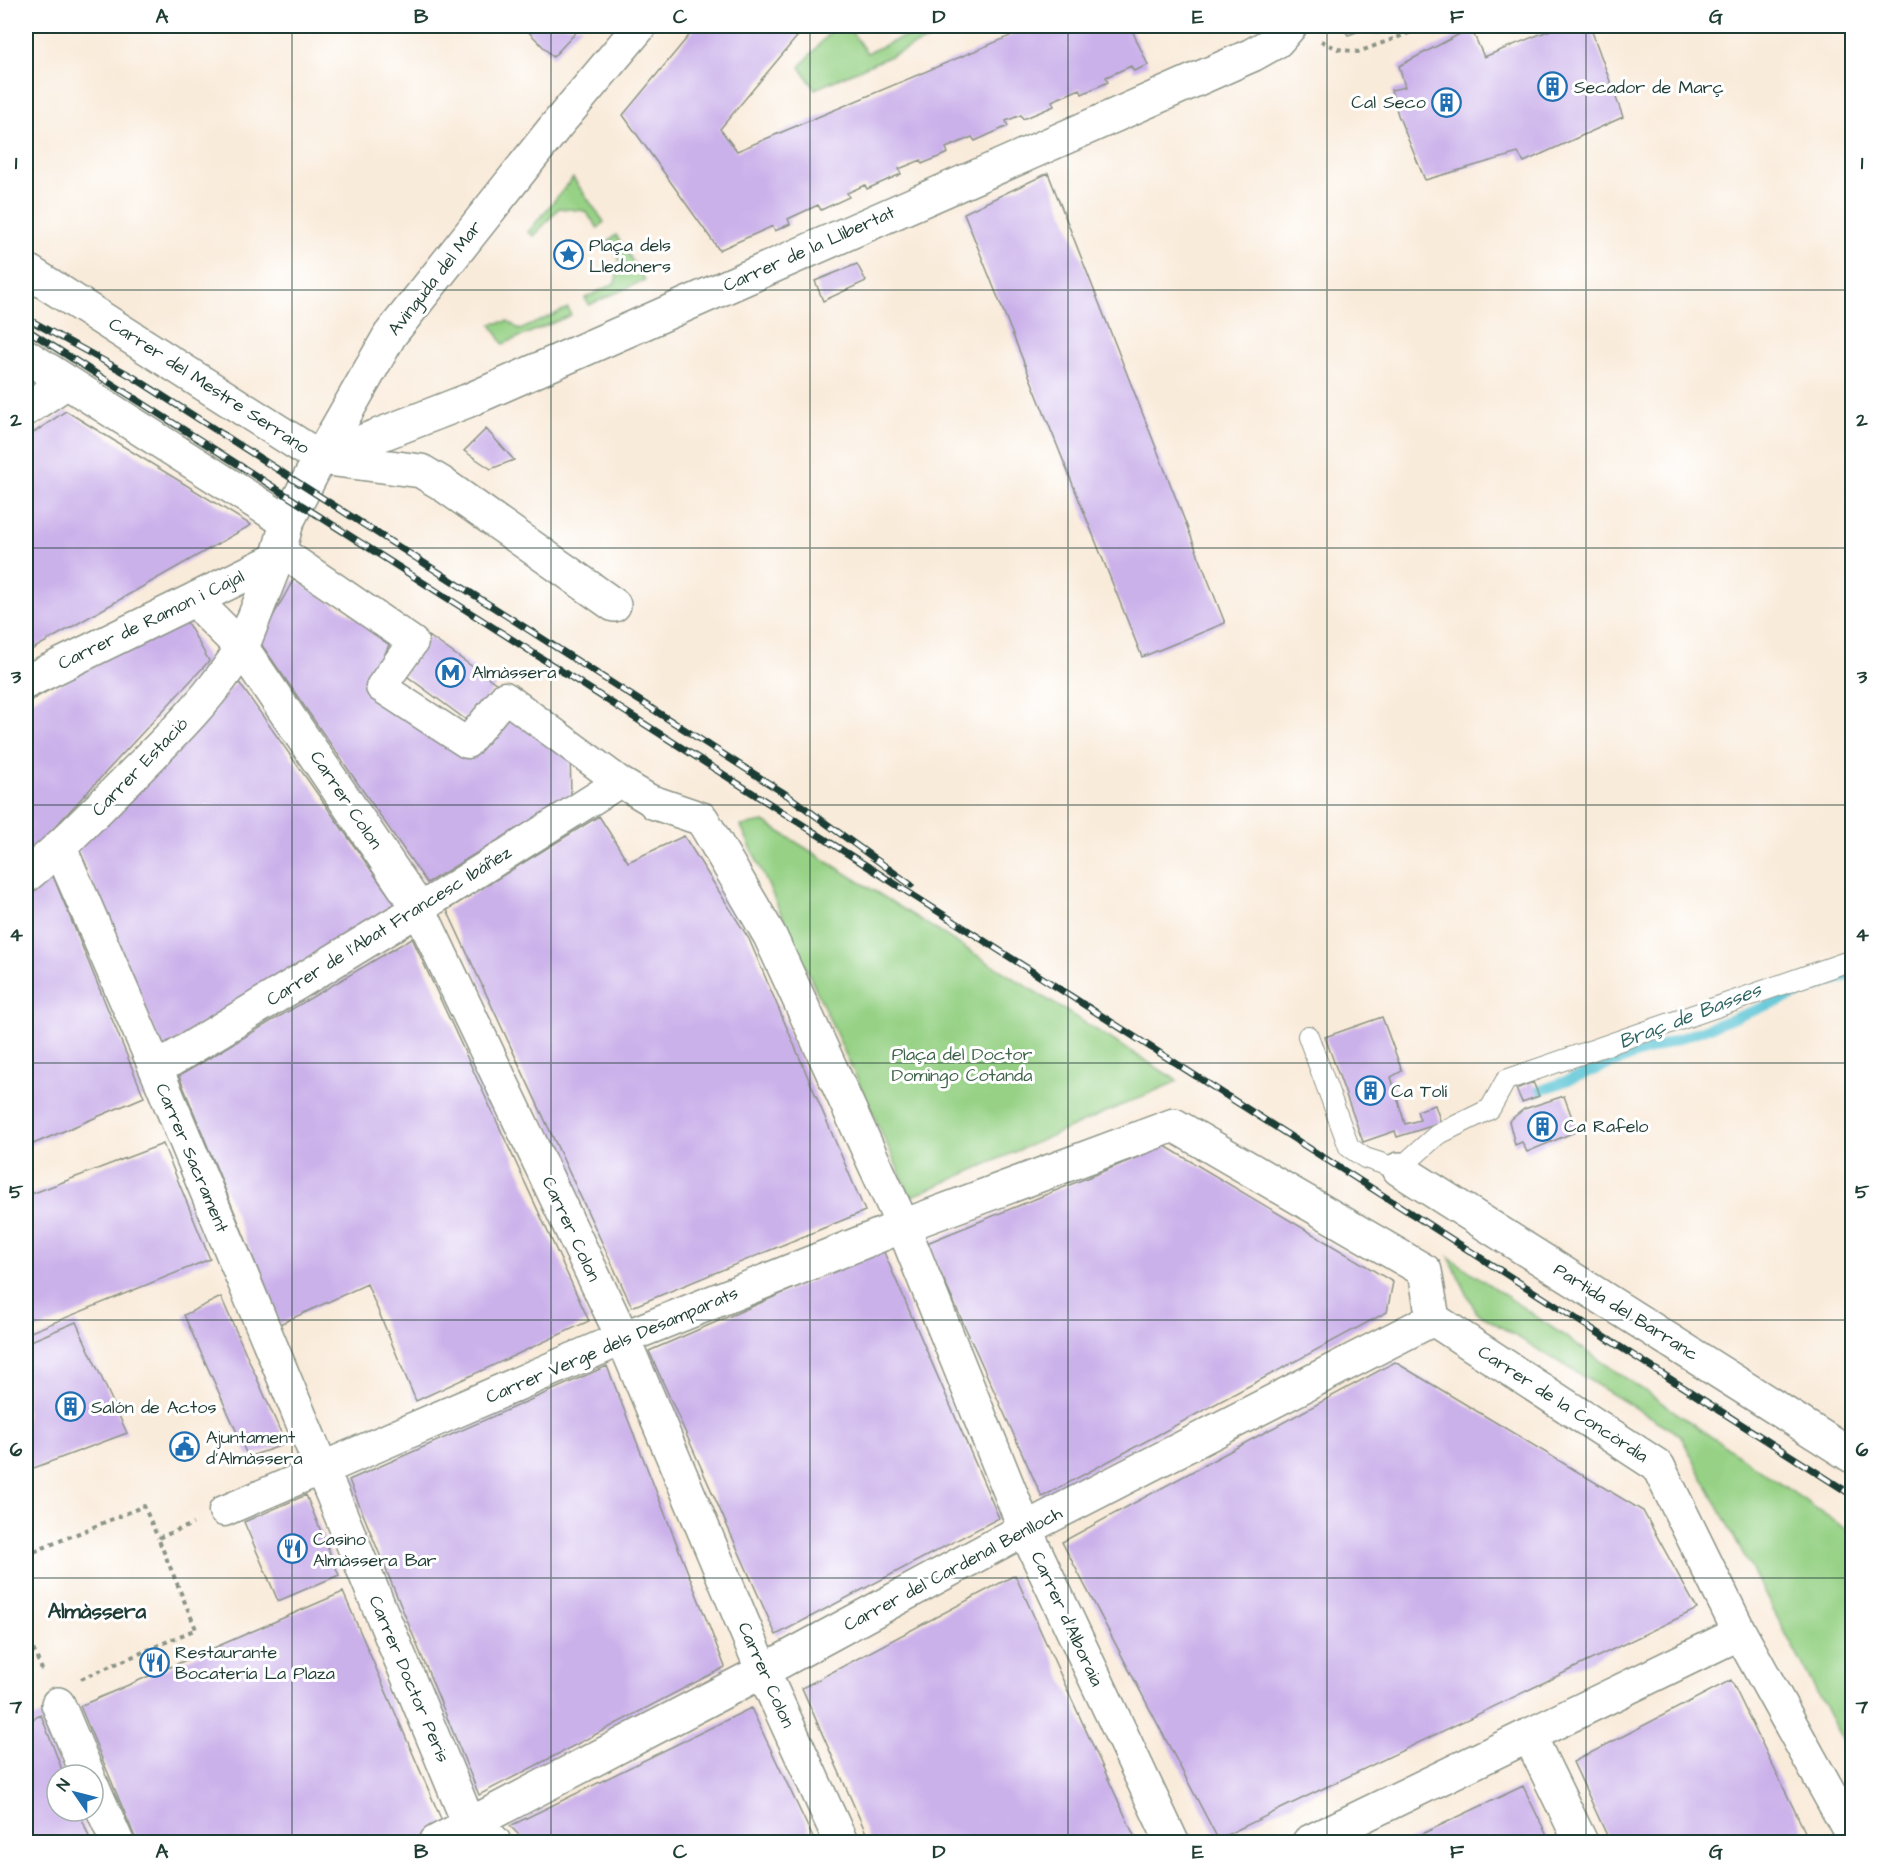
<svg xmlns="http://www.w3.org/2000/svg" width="1878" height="1868" font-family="'Architects Daughter',sans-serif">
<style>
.green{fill:#96d185;stroke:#5a875c;stroke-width:1.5}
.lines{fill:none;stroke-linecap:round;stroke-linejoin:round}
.stream{stroke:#5bc5d5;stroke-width:10}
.building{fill:#cbb1ea}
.service-casing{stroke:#8c9487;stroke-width:22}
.pedestrian-casing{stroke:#8c9487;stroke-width:33}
.minor-casing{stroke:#8c9487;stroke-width:36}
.tertiary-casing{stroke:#8c9487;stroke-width:36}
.path{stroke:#8c9487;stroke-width:4;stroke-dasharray:4.5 4.5;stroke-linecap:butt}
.service{stroke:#fff;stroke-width:20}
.pedestrian{stroke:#fff;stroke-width:30}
.minor{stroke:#fff;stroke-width:33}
.tertiary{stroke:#fff;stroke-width:33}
.rail-casing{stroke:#1f3d34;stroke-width:7}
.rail{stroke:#fff;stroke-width:4.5;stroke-dasharray:14;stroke-linecap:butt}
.grid{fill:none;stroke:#1f3d34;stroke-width:1.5;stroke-opacity:0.55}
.labels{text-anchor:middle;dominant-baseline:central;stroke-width:6;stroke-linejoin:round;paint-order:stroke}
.poi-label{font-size:18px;fill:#1f3d34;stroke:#fff;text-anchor:start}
.street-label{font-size:18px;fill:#1f3d34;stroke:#fff}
.park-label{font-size:18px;fill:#3d6248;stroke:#fff}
.water-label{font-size:20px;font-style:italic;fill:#316664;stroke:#fff}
.quarter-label{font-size:21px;font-weight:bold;fill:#1f3d34;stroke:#fff}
.neatline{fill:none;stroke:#1f3d34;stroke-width:2}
.grid-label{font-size:20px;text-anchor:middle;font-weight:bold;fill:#1f3d34}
</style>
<rect width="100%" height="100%" fill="#fff"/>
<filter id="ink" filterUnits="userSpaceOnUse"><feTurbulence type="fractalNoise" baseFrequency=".0167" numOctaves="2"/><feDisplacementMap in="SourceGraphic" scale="12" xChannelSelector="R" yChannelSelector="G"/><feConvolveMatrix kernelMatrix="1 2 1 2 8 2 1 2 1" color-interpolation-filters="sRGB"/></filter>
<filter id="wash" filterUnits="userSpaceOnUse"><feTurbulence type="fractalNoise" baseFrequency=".008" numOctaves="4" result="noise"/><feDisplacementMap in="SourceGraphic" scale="24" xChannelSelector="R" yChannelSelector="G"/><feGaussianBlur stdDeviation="1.35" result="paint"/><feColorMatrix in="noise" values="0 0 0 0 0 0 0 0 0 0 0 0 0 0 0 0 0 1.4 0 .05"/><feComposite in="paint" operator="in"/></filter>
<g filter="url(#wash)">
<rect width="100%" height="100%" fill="#f9ebda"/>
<path class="green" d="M835,26H855L851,31L867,53L929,26H959L815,89L800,67Z
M573,178L604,222L598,228L585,211L559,208L534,236L528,232Z
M616,235L645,280L589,305L585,298L615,283L620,260L609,241Z
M568,308L571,315L503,344L491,324L508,321L520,330Z
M764,822L1178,1081L911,1197L741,826Z
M1449,1257L1852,1533V1758L1680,1435L1476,1312Z"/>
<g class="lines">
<path class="stream" d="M1377,29L1387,26
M1539,1091L1852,974"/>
</g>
<g id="blocks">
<path class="building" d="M523,26H582L553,57Z
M697,26H806L720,129L737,151L1034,26H1130L1148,65L1134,71L1131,66L1106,77L1108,82L1082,94L1080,89L1052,101L1054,106L1040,112L1023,119L1021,115L1006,121L1008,126L975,141L972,137L946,148L948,153L922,164L921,160L899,169L901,174L867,189L865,185L847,193L849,197L821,210L818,205L788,219L790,224L775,231L773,226L719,250L623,115Z
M1342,26H1373L1348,35Z
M1560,26H1590L1623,117L1524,162L1518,153L1425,180L1398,115L1391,90L1405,87L1399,66L1471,28L1484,57Z
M1048,173L1225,623L1142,657L964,213Z
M857,264L866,281L823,301L815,281Z
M66,411L251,525L26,653V438Z
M486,429L514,460L491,469L464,451Z
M294,579L391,640L369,691L475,756L511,710L570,751L571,796L427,883L259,641Z
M183,615L209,661L26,858V703Z
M429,636L497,684L469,722L404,674Z
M238,681L395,904L163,1050L78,849Z
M599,816L628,862L684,836L749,939L865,1211L632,1307L447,910Z
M51,871L144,1097L26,1147V892Z
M412,938L589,1321L416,1401L367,1284L280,1324L179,1076Z
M1382,1017L1402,1071L1391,1077L1405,1124L1420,1120L1417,1111L1435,1105L1441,1123L1397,1137L1395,1131L1363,1142L1325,1037Z
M1533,1082L1539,1096L1522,1102L1516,1089Z
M1564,1096L1577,1131L1527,1152L1522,1142L1515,1145L1509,1121L1524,1109Z
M163,1144L210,1259L26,1334V1196Z
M1165,1146L1393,1282L1387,1312L1042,1497L927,1243Z
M883,1250L999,1518L776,1635L649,1351Z
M221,1297L286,1444L248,1457L184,1315Z
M76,1322L127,1433L26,1471V1343Z
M1395,1362L1643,1511L1697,1609L1218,1839L1062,1542Z
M607,1366L725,1667L479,1795L349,1480Z
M306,1495L339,1575L278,1601L244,1522Z
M1015,1575L1137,1842H870L802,1688Z
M343,1592L445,1828L414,1842H137L80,1706Z
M1731,1680L1810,1842H1610L1573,1762Z
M751,1708L815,1842H526L510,1826Z
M41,1715L64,1775H57V1811H79L91,1842H26V1722Z
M1523,1786L1550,1842H1405Z"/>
</g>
</g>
<g filter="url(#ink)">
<use href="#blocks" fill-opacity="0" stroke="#8c9487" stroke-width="1.5"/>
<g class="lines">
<defs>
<path id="service" d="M1308,1036L1349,1147L1365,1158L1399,1169L1437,1135L1490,1109L1506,1080L1852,960"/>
<path id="pedestrian" d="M279,550L413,642L381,687L467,743L505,697L620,782L655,803
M419,909L620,782
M224,1511L322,1469"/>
<path id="minor" d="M26,270L320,458L421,471L441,483L614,605
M26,356L287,522
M26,409L67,382
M320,458L467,401L1252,55L1277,41L1290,26
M277,559L242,648L419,909L623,1338L763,1671L841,1842
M26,682L277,559
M655,803L702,819L770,936L903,1226L1025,1529L1172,1842
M60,848L156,1069L469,1824L474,1822L494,1842
M26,876C64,845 97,810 132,775C172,735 212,696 242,648L207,613L197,598
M156,1069L419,909
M1399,1169L1852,1456
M322,1469L623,1338L903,1226L1174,1125L1425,1271L1433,1319L1658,1466L1740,1633L1852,1835
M58,1704L88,1775
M1529,1735L1581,1842
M93,1787L117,1842
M436,1842L763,1671L1025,1529L1433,1319
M1309,1842L1740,1633"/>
<path id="tertiary" d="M277,559L287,522L320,458L390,335L555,127L640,26"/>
</defs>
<use href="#service" class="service-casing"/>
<use href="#pedestrian" class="pedestrian-casing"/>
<use href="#minor" class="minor-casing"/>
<use href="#tertiary" class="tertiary-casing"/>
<path class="path" d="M1321,41L1338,49L1358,52L1428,26
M26,1555L144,1506L158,1538
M26,1633L44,1674
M81,1679L196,1629L158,1538L193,1524"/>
<use href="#service" class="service"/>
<use href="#pedestrian" class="pedestrian"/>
<use href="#minor" class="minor"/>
<use href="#tertiary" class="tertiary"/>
<defs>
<path id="rail" d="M26,318L133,377L787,795L911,885
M26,329L1852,1495"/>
</defs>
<use href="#rail" class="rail-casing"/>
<use href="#rail" class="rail"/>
</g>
</g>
<path class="grid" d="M292,26V1842M551,26V1842M810,26V1842M1068,26V1842M1327,26V1842M1586,26V1842M26,290H1852M26,548H1852M26,805H1852M26,1063H1852M26,1320H1852M26,1578H1852"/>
<defs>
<symbol id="building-ring" viewBox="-11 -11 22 22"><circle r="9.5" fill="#fff" stroke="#1f6fb2" stroke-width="1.5"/><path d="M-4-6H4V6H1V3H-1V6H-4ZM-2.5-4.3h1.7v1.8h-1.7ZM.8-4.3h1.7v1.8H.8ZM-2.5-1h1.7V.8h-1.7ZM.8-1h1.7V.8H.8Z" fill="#1f6fb2"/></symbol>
<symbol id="sight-ring" viewBox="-11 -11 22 22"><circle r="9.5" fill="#fff" stroke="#1f6fb2" stroke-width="1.5"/><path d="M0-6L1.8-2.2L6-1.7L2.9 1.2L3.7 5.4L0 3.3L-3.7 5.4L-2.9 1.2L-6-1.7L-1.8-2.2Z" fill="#1f6fb2"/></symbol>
<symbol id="metro-ring" viewBox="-11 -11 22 22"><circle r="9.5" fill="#fff" stroke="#1f6fb2" stroke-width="1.5"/><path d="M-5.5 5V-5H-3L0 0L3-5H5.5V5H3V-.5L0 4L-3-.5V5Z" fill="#1f6fb2"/></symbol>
<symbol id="civic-ring" viewBox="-11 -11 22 22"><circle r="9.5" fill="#fff" stroke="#1f6fb2" stroke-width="1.5"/><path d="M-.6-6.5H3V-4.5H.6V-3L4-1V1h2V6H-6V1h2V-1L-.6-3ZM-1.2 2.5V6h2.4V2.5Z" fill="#1f6fb2"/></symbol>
<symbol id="restaurant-ring" viewBox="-11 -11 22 22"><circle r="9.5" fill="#fff" stroke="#1f6fb2" stroke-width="1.5"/><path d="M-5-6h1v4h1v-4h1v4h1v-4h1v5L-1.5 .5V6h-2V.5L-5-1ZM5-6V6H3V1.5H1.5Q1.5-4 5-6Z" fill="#1f6fb2"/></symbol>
</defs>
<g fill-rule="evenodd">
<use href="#building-ring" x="1536" y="70" width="33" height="33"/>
<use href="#building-ring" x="1430" y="86" width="33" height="33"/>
<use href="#sight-ring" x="552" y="238" width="33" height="33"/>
<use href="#metro-ring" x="434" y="656" width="33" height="33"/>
<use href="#building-ring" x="1354" y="1074" width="33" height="33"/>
<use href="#building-ring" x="1526" y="1110" width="33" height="33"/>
<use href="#building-ring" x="54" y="1390" width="33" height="33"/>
<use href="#civic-ring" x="168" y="1430" width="33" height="33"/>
<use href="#restaurant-ring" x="276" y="1532" width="33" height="33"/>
<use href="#restaurant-ring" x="138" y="1646" width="33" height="33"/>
</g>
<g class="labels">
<g class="poi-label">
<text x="1574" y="87">Secador de Març</text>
<text x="1426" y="102" text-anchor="end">Cal Seco</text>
<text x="589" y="245">Plaça dels<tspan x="589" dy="21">Lledoners</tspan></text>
<text x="472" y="672">Almàssera</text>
<text x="1391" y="1091">Ca Tolí</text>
<text x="1564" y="1126">Ca Rafelo</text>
<text x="91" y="1407">Salón de Actos</text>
<text x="206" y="1437">Ajuntament<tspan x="206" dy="21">d'Almàssera</tspan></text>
<text x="313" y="1539">Casino<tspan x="313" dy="21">Almàssera Bar</tspan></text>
<text x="175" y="1652">Restaurante<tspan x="175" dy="21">Bocatería La Plaza</tspan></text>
</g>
<g class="street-label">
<text transform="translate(809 249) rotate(-24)">Carrer de la Llibertat</text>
<text transform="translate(435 278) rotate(-52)">Avinguda del Mar</text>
<text transform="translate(209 386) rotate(33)">Carrer del Mestre Serrano</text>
<text transform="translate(151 620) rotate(-26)">Carrer de Ramon i Cajal</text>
<text transform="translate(140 767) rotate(-46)">Carrer Estació</text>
<text transform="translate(346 800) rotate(56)">Carrer Colon</text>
<text transform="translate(389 926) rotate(-32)">Carrer de l'Abat Francesc Ibáñez</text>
<text transform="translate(192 1158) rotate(67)">Carrer Sacrament</text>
<text transform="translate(571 1229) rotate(65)">Carrer Colon</text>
<text transform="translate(1626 1312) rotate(32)">Partida del Barranc</text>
<text transform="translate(612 1345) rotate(-23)">Carrer Verge dels Desamparats</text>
<text transform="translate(1563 1404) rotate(33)">Carrer de la Concòrdia</text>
<text transform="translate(953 1569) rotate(-28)">Carrer del Cardenal Benlloch</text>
<text transform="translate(1067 1619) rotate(65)">Carrer d'Alboraia</text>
<text transform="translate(766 1675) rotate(66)">Carrer Colon</text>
<text transform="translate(409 1679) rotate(67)">Carrer Doctor Peris</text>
</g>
<g class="park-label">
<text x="962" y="1054">Plaça del Doctor<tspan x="962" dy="21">Domingo Cotanda</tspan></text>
</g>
<g class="water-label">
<text transform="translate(1690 1016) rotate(-21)">Braç de Basses</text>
</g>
<g class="quarter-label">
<text x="97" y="1611">Almàssera</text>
</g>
</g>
<rect width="1878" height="1868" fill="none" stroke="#fff" stroke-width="66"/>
<g transform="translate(75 1793) rotate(305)"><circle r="28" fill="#ffffff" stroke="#a5b1ae" stroke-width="1.5"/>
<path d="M0-4.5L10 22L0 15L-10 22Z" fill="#1f6fb2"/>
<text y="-9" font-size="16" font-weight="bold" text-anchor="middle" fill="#1f3d34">N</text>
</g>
<rect x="33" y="33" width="1812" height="1802" class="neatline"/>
<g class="grid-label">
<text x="162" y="23">A</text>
<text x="421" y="23">B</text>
<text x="680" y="23">C</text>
<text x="939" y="23">D</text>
<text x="1198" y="23">E</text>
<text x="1457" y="23">F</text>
<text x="1716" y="23">G</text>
<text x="16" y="169">1</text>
<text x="1862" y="169">1</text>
<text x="16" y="426">2</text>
<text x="1862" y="426">2</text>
<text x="16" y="683">3</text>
<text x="1862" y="683">3</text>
<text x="16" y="941">4</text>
<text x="1862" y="941">4</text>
<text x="16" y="1198">5</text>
<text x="1862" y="1198">5</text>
<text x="16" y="1456">6</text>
<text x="1862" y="1456">6</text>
<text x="16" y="1713">7</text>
<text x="1862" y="1713">7</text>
<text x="162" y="1858">A</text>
<text x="421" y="1858">B</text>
<text x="680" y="1858">C</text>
<text x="939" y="1858">D</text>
<text x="1198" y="1858">E</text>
<text x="1457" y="1858">F</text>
<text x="1716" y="1858">G</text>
</g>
</svg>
